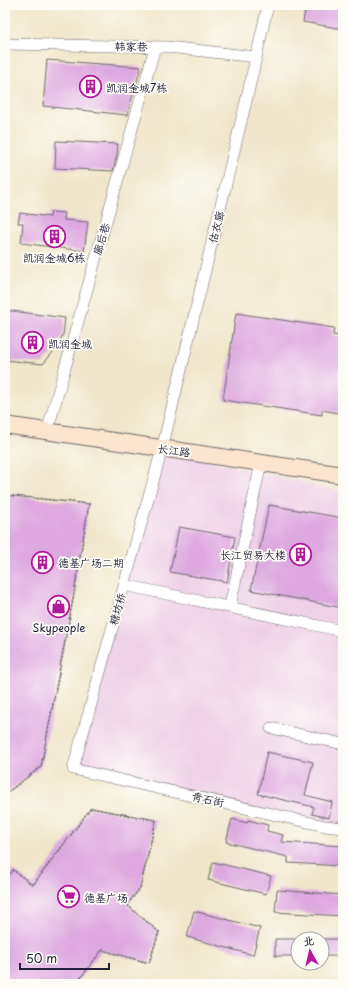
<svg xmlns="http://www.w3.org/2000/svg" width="348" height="989" font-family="'Playpen Sans','LXGW WenKai TC',sans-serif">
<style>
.built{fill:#eed0e7}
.building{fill:#dda7df}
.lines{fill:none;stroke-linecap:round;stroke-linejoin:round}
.minor-casing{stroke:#6a676d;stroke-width:12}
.secondary-casing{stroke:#6a676d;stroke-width:18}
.path{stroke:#6a676d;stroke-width:2;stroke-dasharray:1 3;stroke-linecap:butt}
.minor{stroke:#fff;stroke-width:11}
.secondary{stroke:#fbe5cf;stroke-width:16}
.labels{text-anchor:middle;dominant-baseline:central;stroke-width:3.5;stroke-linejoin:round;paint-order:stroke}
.street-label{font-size:11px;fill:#22223b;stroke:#fdfcf7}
.poi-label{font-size:11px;fill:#22223b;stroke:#fdfcf7;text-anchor:start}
</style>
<rect width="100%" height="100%" fill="#fdfcf7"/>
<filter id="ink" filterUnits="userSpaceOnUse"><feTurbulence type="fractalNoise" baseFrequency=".025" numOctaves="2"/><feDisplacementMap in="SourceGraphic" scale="8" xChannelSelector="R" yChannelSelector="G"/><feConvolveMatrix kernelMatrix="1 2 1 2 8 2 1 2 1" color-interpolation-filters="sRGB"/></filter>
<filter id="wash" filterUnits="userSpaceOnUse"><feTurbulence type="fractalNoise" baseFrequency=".012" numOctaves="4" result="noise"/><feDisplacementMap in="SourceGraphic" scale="16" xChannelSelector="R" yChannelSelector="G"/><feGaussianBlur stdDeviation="0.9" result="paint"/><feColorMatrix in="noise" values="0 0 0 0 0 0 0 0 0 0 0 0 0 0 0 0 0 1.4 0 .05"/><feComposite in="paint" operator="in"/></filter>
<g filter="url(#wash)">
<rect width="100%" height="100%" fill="#f0e6cb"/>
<path class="built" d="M162,449L343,492V828L73,769Z"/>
<g id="blocks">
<path class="building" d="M306,5H343V29L303,22Z
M47,60L141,67L127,115L43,106Z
M56,141L118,144L117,155L113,171L55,168Z
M51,212L65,213L64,220L88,222L84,251L21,243L23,223H18L20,213L50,217Z
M5,310L65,318L63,335L54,351L43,364L5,360Z
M236,313L334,328L333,335L343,336V414L322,410V415L223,400Z
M5,495L89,504L73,599L41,767L5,794Z
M269,505L343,518V608L251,590Z
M179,527L235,537L227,582L170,572Z
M267,752L313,762L305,795L332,802L329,818L312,814L314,807L258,794Z
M91,808L156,820L140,888L127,905L159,932L149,963L102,950L76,984H5V880L13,870L33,885Z
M232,819L247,823L248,820L268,825L267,831L283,835L281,842L343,846V866L288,863V857L226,842Z
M213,862L271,876L266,894L208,880Z
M277,890L343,895V916L275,912Z
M194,911L260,928L253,955L187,937Z
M275,939H298V956H275Z
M322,939H343V956H322Z"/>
</g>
</g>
<g filter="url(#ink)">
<use href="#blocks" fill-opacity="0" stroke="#6a676d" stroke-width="1"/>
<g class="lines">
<defs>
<path id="minor" d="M268,5L247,97L162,449L73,769L325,826L343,828
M5,44L168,47L256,57
M47,432L155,47
M124,585L343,631
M230,606L261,463
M271,728L343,744"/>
<path id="secondary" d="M5,425L343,475"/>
</defs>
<use href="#minor" class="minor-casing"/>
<use href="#secondary" class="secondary-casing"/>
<path class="path" d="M5,495L89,504L73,599L41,767L5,794
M5,880L13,870L33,885L91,808L156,821L140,888L127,905L159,932L149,963L102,950L76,984"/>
<use href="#minor" class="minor"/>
<use href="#secondary" class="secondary"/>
</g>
</g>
<defs>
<symbol id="building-ring" viewBox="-11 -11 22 22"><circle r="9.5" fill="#fdfcf7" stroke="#b5179e" stroke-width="1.5"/><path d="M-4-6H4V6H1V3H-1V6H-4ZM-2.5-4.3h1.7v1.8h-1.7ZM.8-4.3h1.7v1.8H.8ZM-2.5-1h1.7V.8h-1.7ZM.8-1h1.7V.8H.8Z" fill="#b5179e"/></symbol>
<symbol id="shop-ring" viewBox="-11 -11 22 22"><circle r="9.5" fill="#fdfcf7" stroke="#b5179e" stroke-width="1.5"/><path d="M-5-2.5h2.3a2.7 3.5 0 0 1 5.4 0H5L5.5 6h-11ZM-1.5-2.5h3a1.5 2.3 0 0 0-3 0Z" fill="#b5179e"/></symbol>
<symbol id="supermarket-ring" viewBox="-11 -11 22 22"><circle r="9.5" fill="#fdfcf7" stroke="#b5179e" stroke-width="1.5"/><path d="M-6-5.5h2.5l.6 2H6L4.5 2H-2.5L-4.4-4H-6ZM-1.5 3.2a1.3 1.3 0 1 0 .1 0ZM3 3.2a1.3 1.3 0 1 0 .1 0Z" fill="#b5179e"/></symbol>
</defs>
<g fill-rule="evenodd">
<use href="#building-ring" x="78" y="74" width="25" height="25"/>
<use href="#building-ring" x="42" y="224" width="25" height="25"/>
<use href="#building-ring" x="20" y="330" width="25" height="25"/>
<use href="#building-ring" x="288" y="542" width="25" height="25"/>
<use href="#building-ring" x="30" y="550" width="25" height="25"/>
<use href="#shop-ring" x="46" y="594" width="25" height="25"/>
<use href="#supermarket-ring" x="56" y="884" width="25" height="25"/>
</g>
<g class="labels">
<g class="street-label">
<text transform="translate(131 46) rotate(1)">韩家巷</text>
<text transform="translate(216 227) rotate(-76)">估衣廊</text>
<text transform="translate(101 239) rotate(-74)">廊后巷</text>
<text transform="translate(174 450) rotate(8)">长江路</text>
<text transform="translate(117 609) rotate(-74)">糖坊桥</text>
<text transform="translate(208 799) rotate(13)">青石街</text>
</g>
<g class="poi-label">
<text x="106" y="87">凯润金城7栋</text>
<text x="54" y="257" text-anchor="middle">凯润金城6栋</text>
<text x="48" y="343">凯润金城</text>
<text x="286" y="554" text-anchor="end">长江贸易大楼</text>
<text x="58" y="562">德基广场二期</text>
<text x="59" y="627" text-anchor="middle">Skypeople</text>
<text x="84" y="897">德基广场</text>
</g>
</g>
<rect width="348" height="989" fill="none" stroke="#fdfcf7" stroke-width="20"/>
<g transform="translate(310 951) rotate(352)"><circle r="19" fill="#fdfcf7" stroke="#a5a5ac"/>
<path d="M0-3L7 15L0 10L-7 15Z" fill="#b5179e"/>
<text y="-6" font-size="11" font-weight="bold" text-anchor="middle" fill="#22223b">北</text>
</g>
<path d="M20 963v6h89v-6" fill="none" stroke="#22223b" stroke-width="2"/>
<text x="26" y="963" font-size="12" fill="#22223b" stroke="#fdfcf7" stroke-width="3" paint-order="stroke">50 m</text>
</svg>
